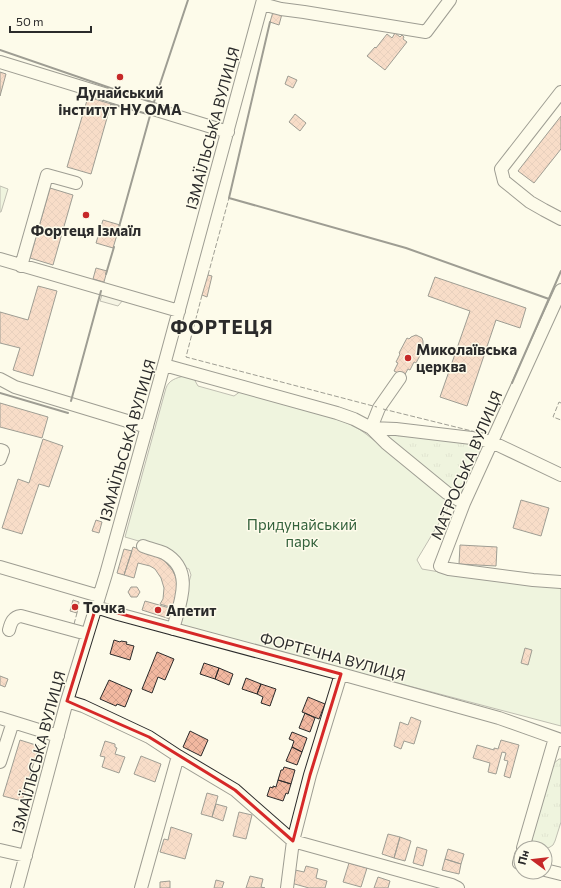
<svg xmlns="http://www.w3.org/2000/svg" width="561" height="888" font-family="Commissioner,sans-serif">
<style>
.grass{fill:url(#grass-tufts);stroke:#74746e}
.green{fill:#deebd1;stroke:#74746e}
.parking{fill:#eceadb;stroke:#74746e}
.building{fill:url(#building-cross-hatch);stroke:#2b2b2b}
.lines{fill:none;stroke-linecap:round;stroke-linejoin:round}
.minor-casing{stroke:#2b2b2b;stroke-width:14}
.minor{stroke:#fdfbea;stroke-width:12}
.fence{stroke:#2b2b2b;stroke-width:1;stroke-dasharray:5 2;stroke-linecap:butt}
.wall{stroke:#2b2b2b;stroke-width:2}
.marked{fill:none;stroke:#d62828;stroke-width:3;stroke-linejoin:round}
.poi-dot{fill:#c62828;stroke:#fdfbea;stroke-width:1.5}
.labels{text-anchor:middle;dominant-baseline:central;stroke-width:3;stroke-linejoin:round;paint-order:stroke}
.poi-label{font-size:15px;font-weight:bold;fill:#2b2b2b;stroke:#fdfbea;text-anchor:start}
.street-label{font-size:15px;fill:#2b2b2b;stroke:#fdfbea}
.park-label{font-size:15px;fill:#34623c;stroke:#fdfbea}
.district-label{font-size:19px;font-weight:bold;letter-spacing:1px;fill:#2b2b2b;stroke:#fdfbea}
</style>
<defs>
<pattern id="grass-tufts" width="24" height="20" patternUnits="userSpaceOnUse"><rect width="24" height="20" fill="#deebd1"/><path d="M3 7l-1-3M5 7V3M7 7l1-3M15 17l-1-3M17 17v-4M19 17l1-3" fill="none" stroke="#bfcab4"/></pattern>
<pattern id="building-cross-hatch" width="8" height="8" patternUnits="userSpaceOnUse"><rect width="8" height="8" fill="#f2b8a0"/><path d="M0 0l8 8M0 8l8-8" fill="none" stroke="#d09e8a"/></pattern>
</defs>
<rect width="100%" height="100%" fill="#fdfbea"/>
<path class="grass" d="M387,433L484,445L466,492L459,496L386,437Z
M559,759H561V822L555,841L553,845L550,847L546,849L539,848L535,845L531,838L553,764Z"/>
<path class="green" d="M0,186L8,189L1,212H0Z
M184,376L194,379L198,386L234,396L241,391L343,421L359,429L366,434L445,496C448,500 449,503 448,508L418,558L417,560L422,569L457,575L561,587V726L337,667L177,624L191,575L189,569L182,566L159,547L125,537L166,388C169,380 176,378 184,376Z"/>
<path class="parking" d="M103,292L123,300L118,306L100,301Z"/>
<path class="building" d="M273,12L282,14L279,25L270,22Z
M395,33L400,37L402,35L404,37L403,39L407,42L385,70L367,56L375,47L376,48L387,34L392,38Z
M0,72L6,74L0,96Z
M288,76L297,80L293,88L285,84Z
M88,97L111,104L91,174L67,167Z
M295,114L306,123L300,131L289,122Z
M561,116V149L534,183L518,171Z
M50,188L73,195L53,265L30,258Z
M103,220L120,225L113,248L96,243Z
M96,268L107,271L104,282L93,279Z
M208,275L212,276L207,297L202,295Z
M435,277L526,308L520,328L496,320L467,406L440,397L470,311L428,296Z
M38,286L57,291L33,376L13,370L20,348L0,343V312L28,320Z
M416,335L422,338L423,341V347L424,348L416,363L414,362L410,370L408,369L404,376L394,371L398,363L396,362L400,354L399,353L407,338L409,339L411,337Z
M0,403L48,417L42,438L0,427Z
M43,439L63,446L49,487L39,484L22,534L2,528L18,479L29,483Z
M521,500L549,508L541,536L513,528Z
M96,520L102,522L99,533L92,531Z
M460,545L497,547L496,566L459,564Z
M133,547L156,555L163,559L173,571L176,578L177,586L175,601L173,608L160,604L163,599L164,588L161,578L155,569L150,566L138,563L134,578L124,575Z
M124,549L132,551L124,575L117,573Z
M131,587H137L140,592L137,597H131L128,592Z
M73,600L79,602L77,613L70,611Z
M145,601L173,609L170,619L142,610Z
M114,640L120,642L121,641L127,642L126,644L134,646L130,660L110,654Z
M525,648L532,650L528,665L521,663Z
M157,652L174,659L165,680L158,677L152,693L142,689Z
M204,663L219,668L215,679L200,674Z
M219,668L233,674L229,685L215,679Z
M0,676L8,679L5,687L0,685Z
M246,678L261,684L257,694L242,689Z
M109,680L132,690L125,707L117,704L116,706L100,699Z
M261,684L276,689L270,706L261,703L263,697L257,694Z
M308,697L325,704L319,719L302,712Z
M305,713L315,718L310,732L299,728Z
M411,717L421,721L414,744L404,741L401,749L394,746L400,722L408,725Z
M190,731L208,740L201,756L183,747Z
M292,732L307,738L302,752L292,747L294,741L289,739Z
M20,740L39,746L22,801L3,796Z
M501,740L519,745L510,778L504,776L508,761L504,760L506,753L502,752L496,774L488,772L490,763L473,758L477,745L494,750V748L498,749Z
M105,741L115,744V747L117,748L115,754L125,757L119,773L102,767L105,757L100,756Z
M292,747L302,752L297,765L286,761Z
M141,756L161,764L155,782L134,774Z
M284,767L295,770L291,784L278,780L281,770H283Z
M278,780L291,784L288,794L286,793L283,801L267,796L270,787L273,788V786L276,787Z
M207,793L218,796L212,817L201,814Z
M216,804L227,807L223,821L212,817Z
M239,812L252,815L246,839L233,836Z
M171,827L192,834L185,859L160,852L164,839L168,840Z
M388,834L400,837L394,858L382,854Z
M400,837L411,841L405,861L394,858Z
M417,847L427,850L423,866L413,863Z
M448,849L464,854L461,864L445,859Z
M445,859L461,864L459,874L442,870Z
M349,863L367,868L361,887L343,882Z
M306,866L318,869L316,878L327,881L325,888H309L291,883L295,870L304,872Z
M250,876L263,879L261,887L265,888H246Z
M378,877L390,881L388,888H374Z
M216,880L224,882L222,888H214Z
M170,881V888H160V882Z"/>
<g class="lines">
<defs>
<path id="minor" d="M262,4L281,9L304,12L426,32L450,0
M0,62L228,132
M561,92L501,169L504,181L530,202L544,210L561,219
M0,259L179,311
M21,266L47,175L76,183
M561,290L464,503L440,566L449,569L533,580L561,582
M164,365L337,413L354,419L371,428L386,443L447,493L464,503
M0,379L15,387L147,427
M371,428L396,429L480,439L496,444L561,475
M371,428L379,408L400,378
M0,450L3,451L0,459
M143,546C150,549 157,550 164,553C195,570 180,603 173,629
M0,567L99,596
M96,607L118,614L341,674L499,718L561,740
M9,630C11,622 13,617 21,616L87,634
M67,701L83,706L149,737L178,756L235,790L293,841L452,885L458,888
M0,718L58,736
M0,762L13,722
M523,848L555,738
M0,850L26,856
M521,855L519,863L521,864
M545,870L561,874
M17,888L67,701L106,574L164,365L263,0
M141,888L178,756
M287,888L293,841L310,775L341,674"/>
</defs>
<use href="#minor" class="minor-casing"/>
<use href="#minor" class="minor"/>
<path class="fence" d="M208,275L229,198
M202,295L186,357L377,407
M561,403L559,402L553,417L561,420
M383,409L476,432
M74,624L77,613"/>
<path class="wall" d="M270,22L229,198L406,248L549,299
M0,50L154,103
M111,104L151,115
M153,105L188,0
M119,227L151,112
M106,274L114,247
M512,383L561,271
M0,393L68,413
M71,401L101,291"/>
</g>
<path d="M0 0H561V888H0ZM96,607L341,674L310,775L293,841L235,790L149,737L67,701Z" fill="#fdfbea" fill-opacity=".55" fill-rule="evenodd"/>
<path class="marked" d="M96,607L341,674L310,775L293,841L235,790L149,737L67,701Z"/>
<g class="poi-dot">
<circle cx="120" cy="77" r="4"/>
<circle cx="86" cy="215" r="4"/>
<circle cx="408" cy="358" r="4"/>
<circle cx="75" cy="607" r="4"/>
<circle cx="158" cy="610" r="4"/>
</g>
<g class="labels">
<g class="poi-label">
<text x="120" y="92" text-anchor="middle">Дунайський<tspan x="120" dy="17">інститут НУ ОМА</tspan></text>
<text x="86" y="230" text-anchor="middle">Фортеця Ізмаїл</text>
<text x="416" y="349">Миколаївська<tspan x="416" dy="17">церква</tspan></text>
<text x="83" y="607">Точка</text>
<text x="166" y="610">Апетит</text>
</g>
<g class="street-label">
<text transform="translate(212 128) rotate(-75)">ІЗМАЇЛЬСЬКА ВУЛИЦЯ</text>
<text transform="translate(127 440) rotate(-74)">ІЗМАЇЛЬСЬКА ВУЛИЦЯ</text>
<text transform="translate(466 465) rotate(-67)">МАТРОСЬКА ВУЛИЦЯ</text>
<text transform="translate(333 656) rotate(15)">ФОРТЕЧНА ВУЛИЦЯ</text>
<text transform="translate(38 752) rotate(-75)">ІЗМАЇЛЬСЬКА ВУЛИЦЯ</text>
</g>
<g class="park-label">
<text x="302" y="524">Придунайський<tspan x="302" dy="17">парк</tspan></text>
</g>
<g class="district-label">
<text x="222" y="326">ФОРТЕЦЯ</text>
</g>
</g>
<g transform="translate(533 860) rotate(285)"><circle r="19" fill="#fdfbea" stroke="#a9a89e"/>
<path d="M0-3L7 15L0 10L-7 15Z" fill="#c62828"/>
<text y="-6" font-size="11" font-weight="bold" text-anchor="middle" fill="#2b2b2b">Пн</text>
</g>
<path d="M10 26v6h81v-6" fill="none" stroke="#2b2b2b" stroke-width="2"/>
<text x="16" y="26" font-size="12" fill="#2b2b2b" stroke="#fdfbea" stroke-width="3" paint-order="stroke">50 m</text>
</svg>
